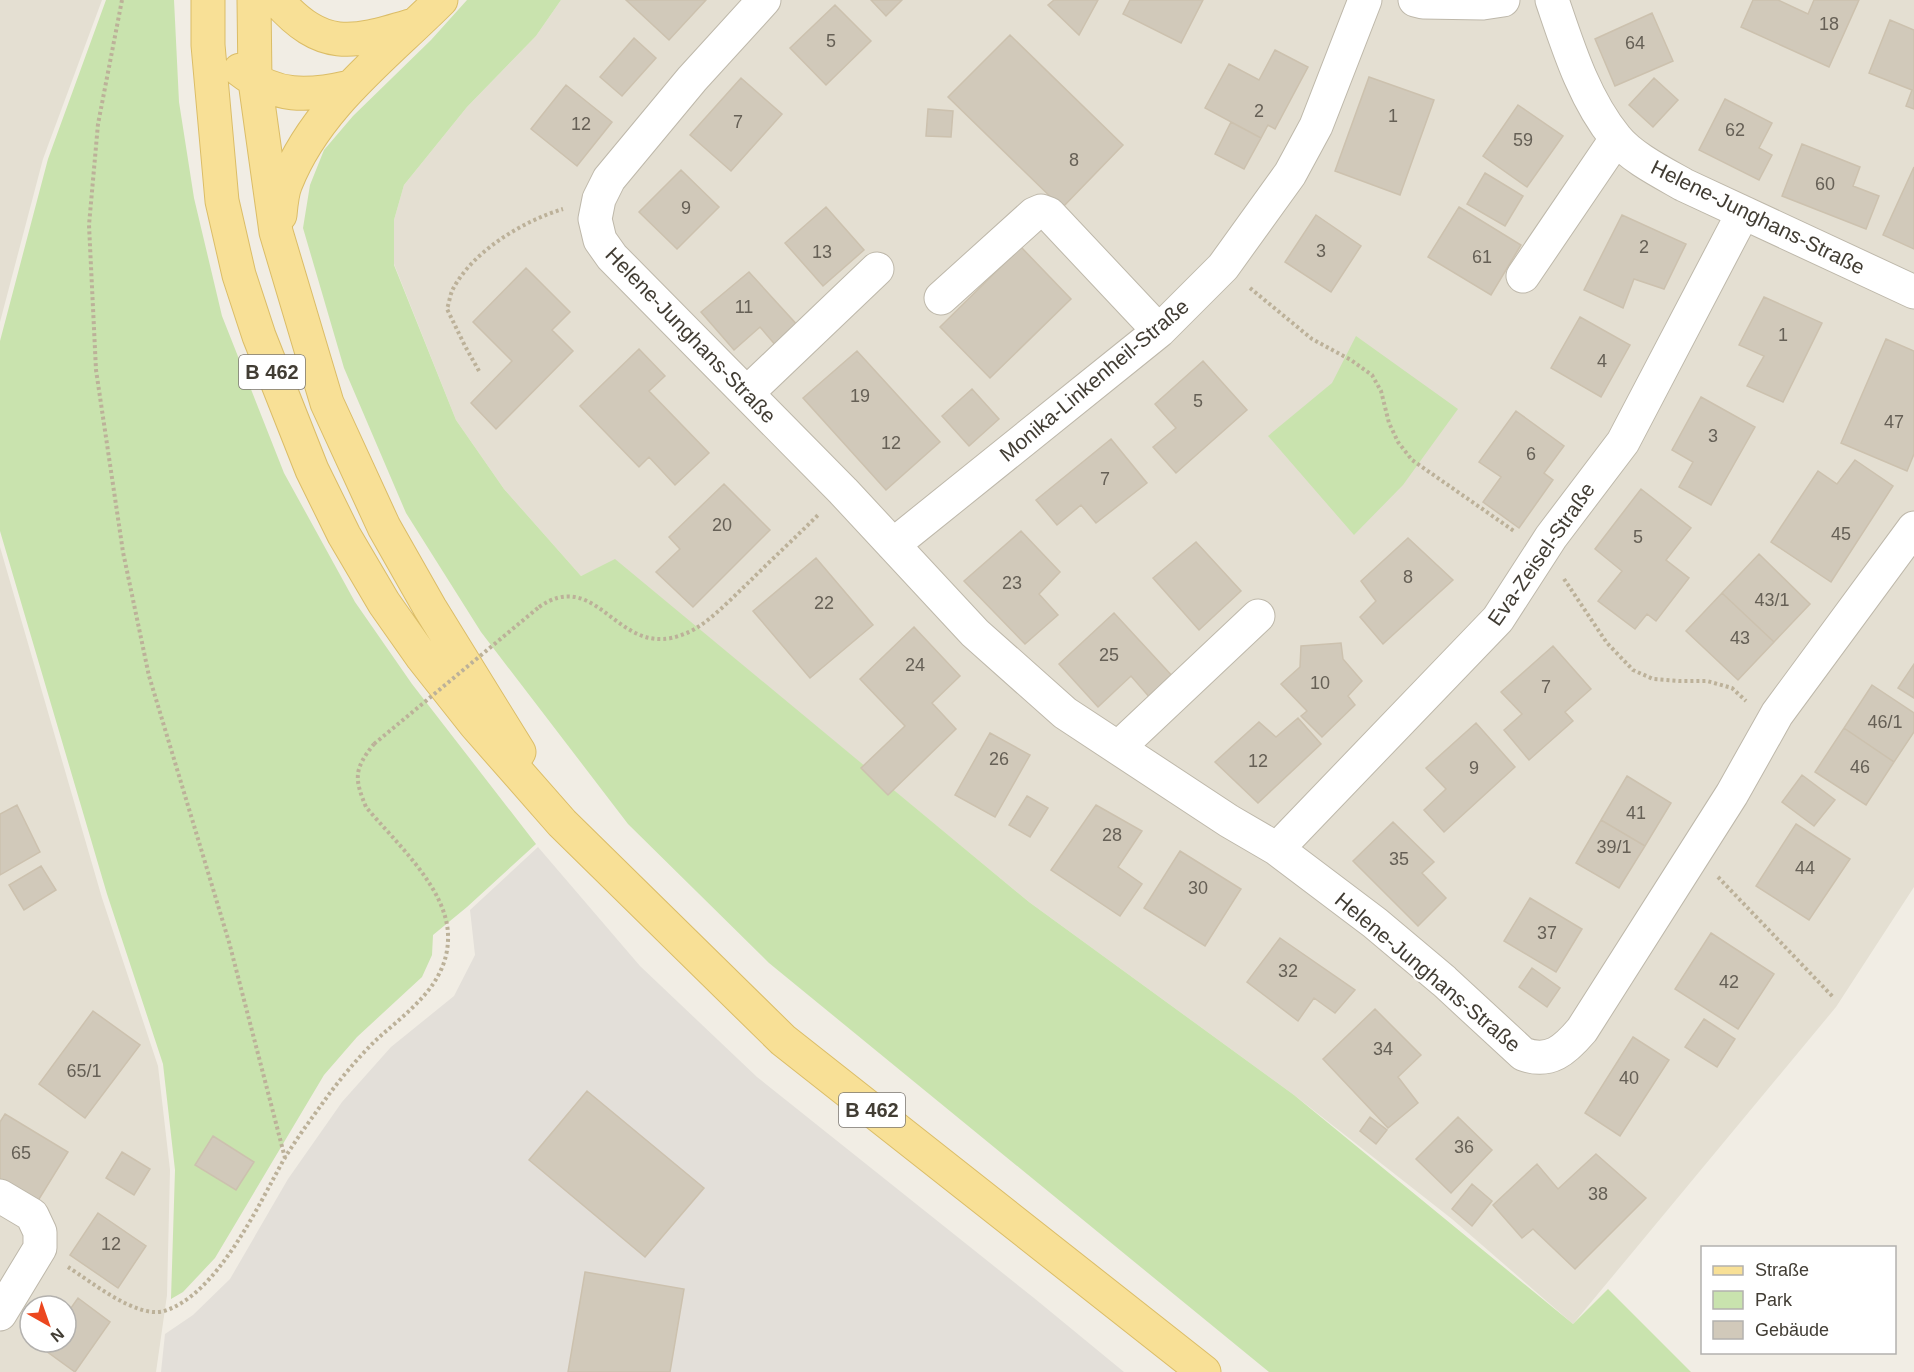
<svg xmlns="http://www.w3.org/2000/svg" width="1914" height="1372" font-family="Arial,sans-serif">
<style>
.residential{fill:#e4dfd2;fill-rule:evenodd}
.industrial{fill:#e3dfd9}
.green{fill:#c9e3ae}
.building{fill:#d1c9ba;stroke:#ccc1ae;stroke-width:1.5}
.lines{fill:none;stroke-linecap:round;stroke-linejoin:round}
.minor-casing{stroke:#beb8aa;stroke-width:35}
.major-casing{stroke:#dbbd67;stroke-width:35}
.path{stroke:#bcb199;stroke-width:4;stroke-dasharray:3 3;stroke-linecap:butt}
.minor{stroke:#fff;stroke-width:33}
.major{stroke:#f8e096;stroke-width:33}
.path-bridge{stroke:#bcb199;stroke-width:4;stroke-dasharray:3 3;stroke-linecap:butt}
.labels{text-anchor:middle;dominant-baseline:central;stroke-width:5;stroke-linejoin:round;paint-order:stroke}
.number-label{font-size:18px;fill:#666056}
.shield{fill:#fff;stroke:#7b7771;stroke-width:1.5}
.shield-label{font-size:20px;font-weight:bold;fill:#423d34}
.street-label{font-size:21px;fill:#423d34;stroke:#fff}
</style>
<rect width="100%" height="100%" fill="#f1ede4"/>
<path class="residential" d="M0,0H102L43,159L0,322Z
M561,0H1914V887L1836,1007L1573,1324L1452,1219L1294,1095L1029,902L615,560L581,576L504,489L456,420L394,264V220L404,185L467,107L536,36Z
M0,547L102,898L158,1066L170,1170L167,1295L156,1372H0ZM30,1306H66V1342H30Z"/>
<path class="industrial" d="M538,847L640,966L757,1077L1034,1298L1124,1372H161L165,1334L193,1315L230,1279L288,1179L342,1102L391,1047L454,996L475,955L470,910Z"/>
<path class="green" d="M106,0H174L179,102L194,198L222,316L284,473L355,602L412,684L536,844L467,907L433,935L432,955L422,977L357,1037L324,1075L215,1258L183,1292L171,1299L175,1170L163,1064L107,894L0,531V341L48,159Z
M467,0H561L536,36L467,107L404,185L394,220V265L456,420L504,489L581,576L615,559L1029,902L1294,1095L1573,1324L1608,1289L1691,1372H1269L769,963L628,824L481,632L406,513L344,368L303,228L310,185L324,150L353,116L431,40Z
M1356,336L1458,409L1403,485L1354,535L1268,436L1332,383Z"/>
<path class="building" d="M626,0H706L669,40Z
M871,0H902L886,16Z
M1054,0H1098L1079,35L1048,5Z
M1130,0H1203L1181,43L1123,14Z
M1753,0H1778L1808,14L1814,0H1859L1829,67L1741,27Z
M835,5L871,41L826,85L790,48Z
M1652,13L1673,61L1615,86L1595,39Z
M1890,20L1914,30V109L1906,106L1912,90L1869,73Z
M1010,35L1123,145L1062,208L948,97Z
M634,38L656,58L622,96L600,77Z
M1275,50L1308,67L1275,129L1268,125L1261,138L1205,108L1229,64L1259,80Z
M1369,77L1434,100L1400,195L1335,171Z
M741,78L782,114L731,171L690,135Z
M1654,78L1678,100L1653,127L1629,105Z
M566,85L612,122L577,166L531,129Z
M1725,99L1772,123L1759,148L1772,155L1759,180L1699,150Z
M1518,105L1563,136L1527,187L1483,156Z
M928,109L953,111L951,137L926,136Z
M1231,122L1261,138L1244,169L1215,154Z
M1802,144L1860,167L1853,186L1879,196L1866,229L1782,196Z
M1914,167V249L1883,235Z
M681,170L719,207L677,249L639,212Z
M1485,173L1523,196L1505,226L1467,204Z
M826,207L864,250L823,286L785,243Z
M1459,207L1521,245L1491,295L1428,257Z
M1316,215L1361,246L1331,292L1285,262Z
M1622,215L1686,244L1664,289L1634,279L1623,308L1584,290Z
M1021,247L1071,299L990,378L940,327Z
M526,268L570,312L552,330L573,351L496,429L471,403L512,361L473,322Z
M749,272L800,328L777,347L760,327L734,350L701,312Z
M1764,297L1822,323L1783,402L1747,386L1764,356L1739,345Z
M1580,317L1630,345L1601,397L1551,368Z
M1886,339L1914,351V454L1907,471L1841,443Z
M639,349L665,376L649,391L709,453L675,485L649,457L639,467L580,406Z
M857,351L940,442L886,490L803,398Z
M1203,361L1247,410L1176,473L1153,447L1176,428L1155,404Z
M972,389L999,419L969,446L942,416Z
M1701,397L1755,427L1711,505L1679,487L1693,462L1672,450Z
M1516,411L1564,446L1544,473L1553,480L1519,528L1483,502L1501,477L1479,462Z
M1111,439L1147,483L1096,523L1081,505L1057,525L1036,500Z
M1855,460L1893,486L1831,582L1771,542L1818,471L1837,484Z
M724,484L770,530L693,607L656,572L680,549L669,537Z
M1641,489L1691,528L1666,560L1689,578L1656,621L1647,614L1635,629L1598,601L1622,571L1595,549Z
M1021,531L1060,572L1039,594L1058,615L1025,644L964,581Z
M1408,538L1453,580L1383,644L1360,617L1376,601L1361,581Z
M1196,542L1241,591L1199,630L1153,578Z
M1759,554L1810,604L1774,642L1722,593Z
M816,558L873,625L810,678L753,611Z
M1722,593L1774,642L1738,680L1686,631Z
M1114,613L1174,678L1151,699L1131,676L1098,707L1059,664Z
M914,627L960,676L932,703L956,729L888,795L861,768L905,726L860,679Z
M1341,643L1343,659L1362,681L1348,696L1355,705L1322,737L1301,716L1307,711L1281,684L1300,667L1301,646Z
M1553,646L1591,689L1565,712L1573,721L1529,760L1504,730L1522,714L1501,692Z
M1914,664V698L1898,688Z
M1872,685L1914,713V732L1894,762L1844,728Z
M1298,718L1321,744L1258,803L1215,762L1259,722L1276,737Z
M1476,723L1515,767L1444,832L1424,810L1446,789L1426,768Z
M1844,728L1894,762L1866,805L1815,772Z
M990,733L1030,755L995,817L955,795Z
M1802,775L1835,800L1814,826L1782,802Z
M1627,776L1671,803L1645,846L1601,820Z
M1027,796L1048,808L1030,837L1009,825Z
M17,805L40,852L0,875V814Z
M1096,805L1142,831L1118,867L1142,884L1120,916L1051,870Z
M1601,820L1645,846L1619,888L1576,863Z
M1393,822L1434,862L1422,873L1446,898L1418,926L1353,861Z
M1796,824L1850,859L1809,920L1756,886Z
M1180,851L1241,889L1205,946L1144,908Z
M41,866L56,890L24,910L9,885Z
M1530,898L1582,929L1556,972L1504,941Z
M1711,933L1774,974L1738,1029L1675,989Z
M1280,938L1355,990L1335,1013L1314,998L1298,1021L1247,982Z
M1532,968L1560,988L1547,1007L1519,987Z
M1375,1009L1421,1055L1398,1077L1418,1103L1388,1128L1323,1059Z
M93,1011L140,1045L85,1118L39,1084Z
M1704,1019L1735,1039L1717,1067L1685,1047Z
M1633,1037L1669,1060L1620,1136L1585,1113Z
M587,1091L704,1188L645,1257L529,1160Z
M5,1114L68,1152L36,1204L0,1182V1122Z
M1370,1117L1387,1130L1376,1144L1360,1131Z
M1458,1117L1492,1150L1451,1193L1416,1159Z
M213,1136L254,1162L236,1190L195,1165Z
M122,1152L150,1169L134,1195L106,1178Z
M1596,1154L1646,1198L1575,1269L1533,1229L1522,1238L1493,1205L1537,1164L1558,1189Z
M1472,1184L1492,1201L1472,1226L1452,1209Z
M98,1213L146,1246L118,1288L70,1255Z
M585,1272L684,1289L670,1372H568Z
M78,1298L110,1322L75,1372L42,1348L46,1342H66V1315Z"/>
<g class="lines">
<defs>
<path id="minor" d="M764,0L692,79L609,179L599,199L595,219L600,240L612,257L843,491L975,633L1065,713L1229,821L1277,849L1375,923L1444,981L1523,1054C1550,1064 1565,1050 1582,1030L1732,794L1777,714L1914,528
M1415,0L1423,2L1483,3L1503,0
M1552,0C1568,47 1584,99 1616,138C1631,157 1663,173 1684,185L1914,292
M1523,276L1616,139
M941,298L1034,214L1041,211L1049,214L1159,331
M747,393L877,269
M893,545L1159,331L1223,267L1290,174L1316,126L1365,0
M1118,748L1258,616
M1277,849L1498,619L1551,537L1623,442L1743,213
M0,1196L32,1215L40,1232V1248L0,1314"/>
<path id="major" d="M208,0V45L222,201L239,275L259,336L312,470L344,535L384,603L422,657L475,724L562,823L783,1040L1204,1372
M254,0L255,81L276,232L327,403L384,527L430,608L519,752
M277,0C322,51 351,44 410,26
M240,70C276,98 307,97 350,87
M280,215C281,204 282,192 286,183C316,107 385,56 441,0"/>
</defs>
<use href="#minor" class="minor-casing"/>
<use href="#major" class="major-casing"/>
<path class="path" d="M122,0L98,124L89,225L96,370L123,552L149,676L229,942L285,1158
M1250,288L1312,339L1351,360L1372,375L1381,391L1389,423L1398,442L1412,460L1514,531
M479,371L465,346L447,309C449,303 450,296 452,291C471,252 523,221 563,209
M1564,579L1607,643L1633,670L1653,679L1679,681H1707L1732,688L1746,701
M539,607C592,570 613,642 663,639C673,639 689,633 698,627C715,616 731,599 746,585C770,561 795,538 819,514
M1718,877L1834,998
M68,1267C90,1281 137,1319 164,1311C217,1295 258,1206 283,1161C296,1139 312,1118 327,1097C341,1078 357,1059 374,1042C406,1012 450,985 448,934C446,887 395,842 366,807C354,778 354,769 374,744"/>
<use href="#minor" class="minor"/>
<use href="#major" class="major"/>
<path class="path-bridge" d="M374,744L539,607"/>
</g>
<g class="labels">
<g class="number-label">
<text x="1829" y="24">18</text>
<text x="831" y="41">5</text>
<text x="1635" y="43">64</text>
<text x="1259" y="111">2</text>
<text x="1393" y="116">1</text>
<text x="738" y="122">7</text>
<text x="581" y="124">12</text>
<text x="1735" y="130">62</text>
<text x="1523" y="140">59</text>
<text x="1074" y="160">8</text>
<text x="1825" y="184">60</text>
<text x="686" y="208">9</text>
<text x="1644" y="247">2</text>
<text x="1321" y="251">3</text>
<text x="822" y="252">13</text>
<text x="1482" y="257">61</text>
<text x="744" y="307">11</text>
<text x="1783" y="335">1</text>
<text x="1602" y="361">4</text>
<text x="860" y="396">19</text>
<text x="1198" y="401">5</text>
<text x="1894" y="422">47</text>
<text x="1713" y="436">3</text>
<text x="891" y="443">12</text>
<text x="1531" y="454">6</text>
<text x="1105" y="479">7</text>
<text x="722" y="525">20</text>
<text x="1841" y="534">45</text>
<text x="1638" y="537">5</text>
<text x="1408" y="577">8</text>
<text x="1012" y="583">23</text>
<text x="1772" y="600">43/1</text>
<text x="824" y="603">22</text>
<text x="1740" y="638">43</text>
<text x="1109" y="655">25</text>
<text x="915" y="665">24</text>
<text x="1320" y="683">10</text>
<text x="1546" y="687">7</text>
<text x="1885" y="722">46/1</text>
<text x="999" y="759">26</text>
<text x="1258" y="761">12</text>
<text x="1860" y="767">46</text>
<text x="1474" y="768">9</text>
<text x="1636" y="813">41</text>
<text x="1112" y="835">28</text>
<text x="1614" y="847">39/1</text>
<text x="1399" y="859">35</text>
<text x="1805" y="868">44</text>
<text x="1198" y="888">30</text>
<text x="1547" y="933">37</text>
<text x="1288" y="971">32</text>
<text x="1729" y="982">42</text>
<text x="1383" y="1049">34</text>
<text x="84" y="1071">65/1</text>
<text x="1629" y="1078">40</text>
<text x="1464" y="1147">36</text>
<text x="21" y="1153">65</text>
<text x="1598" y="1194">38</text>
<text x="111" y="1244">12</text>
</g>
<g class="shield">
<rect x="239" y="355" width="66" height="34" rx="4.5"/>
<rect x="839" y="1093" width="66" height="34" rx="4.5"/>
</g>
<g class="shield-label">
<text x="272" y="372">B 462</text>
<text x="872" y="1110">B 462</text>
</g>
<g class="street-label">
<text transform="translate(1758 217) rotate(26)">Helene-Junghans-Straße</text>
<text transform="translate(691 335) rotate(46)">Helene-Junghans-Straße</text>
<text transform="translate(1094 380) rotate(-40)">Monika-Linkenheil-Straße</text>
<text transform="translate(1541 554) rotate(-55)">Eva-Zeisel-Straße</text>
<text transform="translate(1428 972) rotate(40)">Helene-Junghans-Straße</text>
</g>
</g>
<rect x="1701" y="1246" width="195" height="108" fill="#ffffff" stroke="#b3b1ae" stroke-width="1.5"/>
<rect x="1713" y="1266" width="30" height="9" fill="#f8e096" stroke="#b3b1ae" stroke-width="1.5"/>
<text x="1755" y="1276" font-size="18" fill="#423d34">Straße</text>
<rect x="1713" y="1291" width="30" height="18" fill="#c9e3ae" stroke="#b3b1ae" stroke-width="1.5"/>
<text x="1755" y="1306" font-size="18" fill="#423d34">Park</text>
<rect x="1713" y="1321" width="30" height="18" fill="#d1c9ba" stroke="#b3b1ae" stroke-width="1.5"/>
<text x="1755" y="1336" font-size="18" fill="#423d34">Gebäude</text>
<g transform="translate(48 1324) rotate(140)"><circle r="28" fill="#ffffff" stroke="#b3b1ae" stroke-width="1.5"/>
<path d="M0-4.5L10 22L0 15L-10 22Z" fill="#ec471f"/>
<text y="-9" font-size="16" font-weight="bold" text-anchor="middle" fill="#423d34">N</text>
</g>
</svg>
